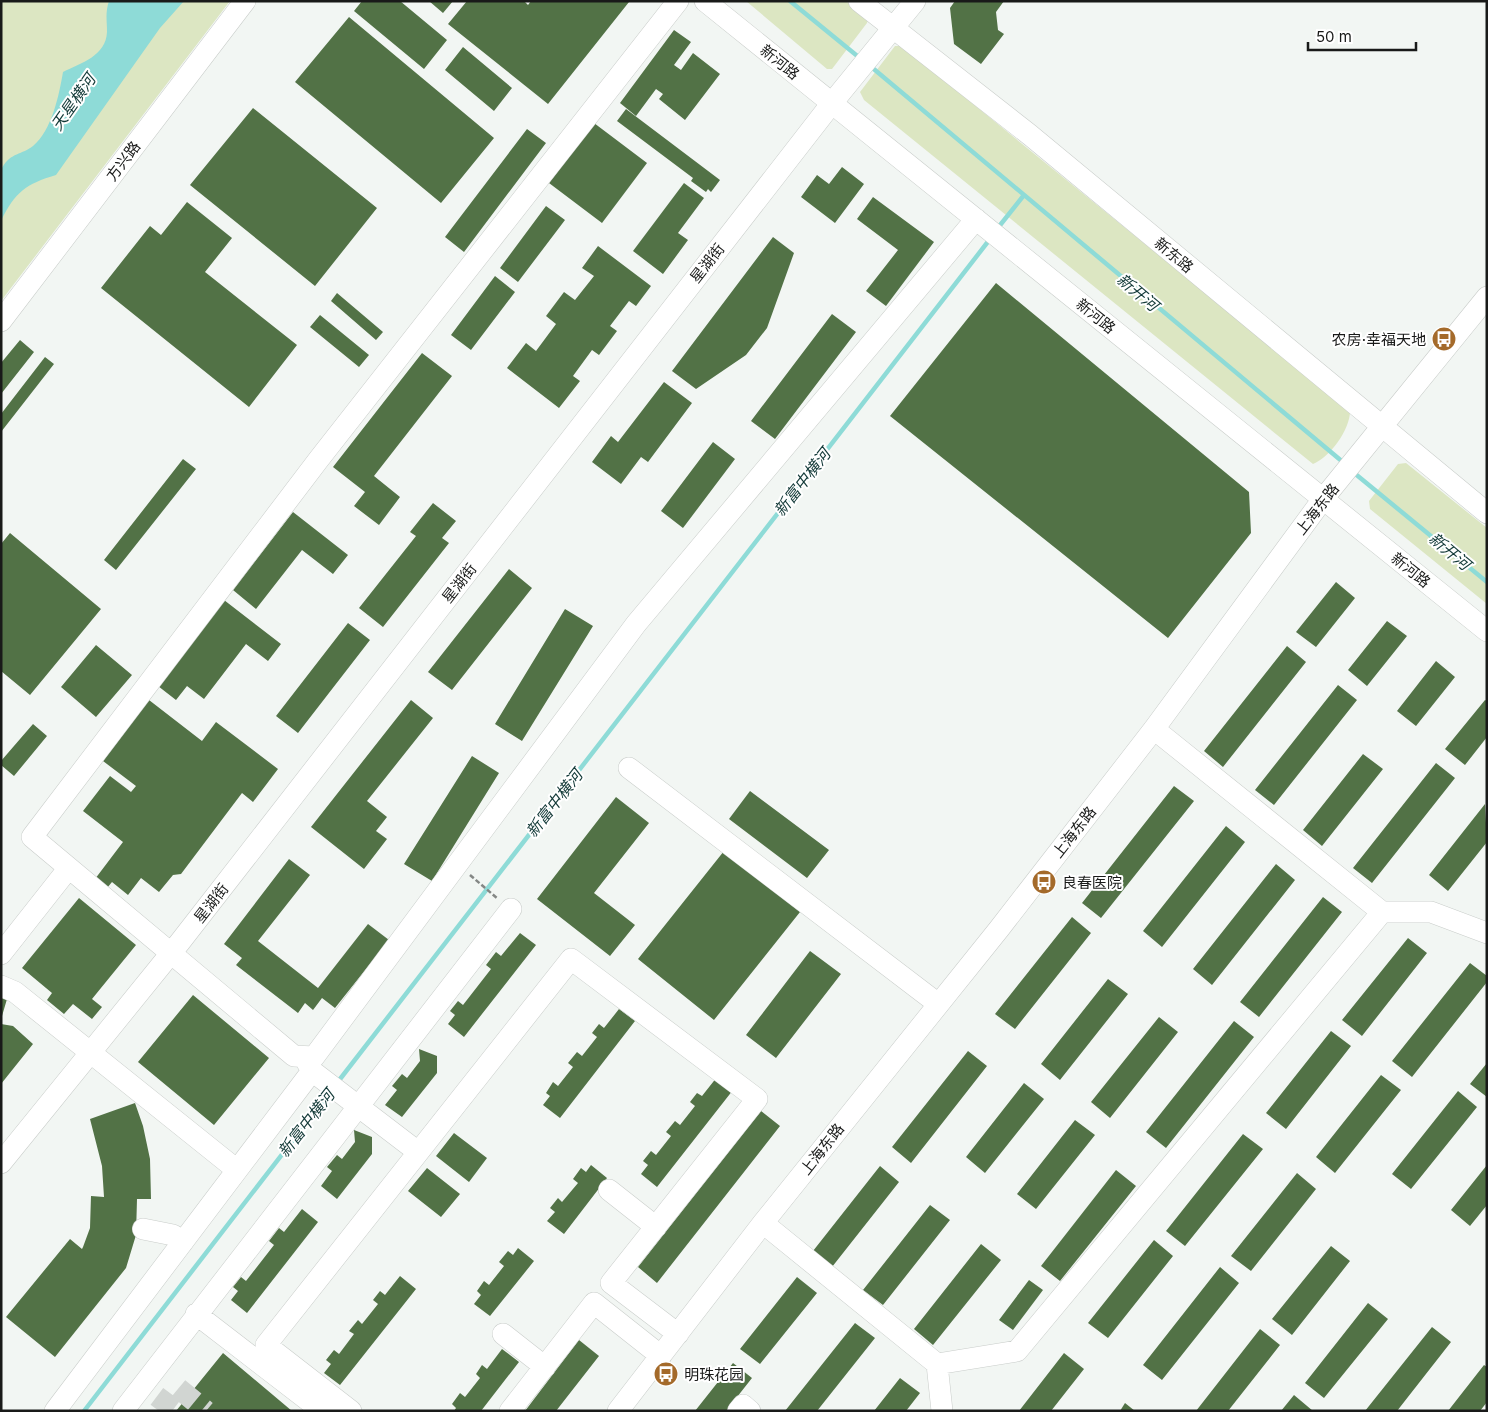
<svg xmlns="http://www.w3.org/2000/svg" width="1488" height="1412" font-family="Inter,'Noto Sans SC',sans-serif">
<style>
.green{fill:#dce6c2}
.water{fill:#8edbd7}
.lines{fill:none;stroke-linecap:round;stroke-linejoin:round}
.stream{stroke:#8edbd7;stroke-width:4.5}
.building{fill:#527246}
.minor-tunnel{stroke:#d1d5d2;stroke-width:21;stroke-dasharray:21 11;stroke-linecap:butt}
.minor-casing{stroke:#c9cdca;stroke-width:22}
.path{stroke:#848785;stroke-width:2.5;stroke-dasharray:5 2.5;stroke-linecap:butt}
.minor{stroke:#fff;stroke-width:21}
.labels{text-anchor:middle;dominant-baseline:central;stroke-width:4;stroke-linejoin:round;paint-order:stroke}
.street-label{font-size:15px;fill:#191a19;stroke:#fff}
.poi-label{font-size:15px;fill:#191a19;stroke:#fff;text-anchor:start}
.water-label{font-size:16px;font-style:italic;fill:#123937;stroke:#fff}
</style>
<rect width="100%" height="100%" fill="#f2f6f3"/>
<path class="green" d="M1,1H230L1,301Z
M746,1H846L868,19L867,23L832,69H827Z
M895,46H902L1350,411C1350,430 1330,457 1313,464L864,100L860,92Z
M1406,463L1487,528V604L1370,509L1369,501L1398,464Z"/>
<path class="water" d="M109,1H184L160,28L56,175C26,184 15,192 1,221C1,210 0,177 2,168C11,152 22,155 33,146C52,130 59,95 63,72C81,63 106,56 107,32C107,20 105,13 109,1Z"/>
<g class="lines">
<path class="stream" d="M790,1L861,59
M869,65L1344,463
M997,229L1024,195
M1353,472L1487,582
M337,1083L990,239
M84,1411L331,1091"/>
</g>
<path class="building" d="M362,1H400L447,40L424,69L354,11Z
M429,1H453L443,13Z
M467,1H524L528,5L531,1L629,2L548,104L448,24Z
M955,1H1004L996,12L998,30L1004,34L981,64L954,44L950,8Z
M349,17L494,138L441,203L295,82Z
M674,30L691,42L674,65L681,70L693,53L720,74L685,120L659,99L663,94L656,89L636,116L620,103Z
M463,47L512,88L494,111L445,70Z
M253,108L377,208L315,286L190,185Z
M626,109L720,180L711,192L708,189L706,192L691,181L693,178L617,121Z
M594,123L647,163L602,223L549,183Z
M527,129L546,143L464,252L445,237Z
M842,167L864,184L835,223L801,197L817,175L829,184Z
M684,183L704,198L678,233L688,240L663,274L633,251Z
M873,197L934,242L886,306L866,291L898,250L857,219Z
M187,202L232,238L205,272L297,345L249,407L101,288L150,226L161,235Z
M546,206L565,220L518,282L500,268Z
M773,237L794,253L767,328L746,355L696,389L672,371Z
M598,246L651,286L636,306L629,301L610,326L617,331L599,355L592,350L573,376L580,381L559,408L507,368L526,343L536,351L556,324L546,316L564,292L575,300L594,276L582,268Z
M495,276L515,292L471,350L451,335Z
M996,283L1249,492L1251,533L1168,638L890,416Z
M337,293L383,332L376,340L331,301Z
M832,314L856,332L775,439L751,421Z
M320,315L369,355L359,367L310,327Z
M20,340L34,352L1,394V363Z
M422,353L452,376L374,476L400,497L379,525L354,506L365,492L333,467Z
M45,357L54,364L1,432V414Z
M664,382L692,403L648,462L641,457L621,484L592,462L611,436L618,442Z
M713,442L735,459L683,528L661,511Z
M183,459L196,469L116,570L104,560Z
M433,503L456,521L442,538L449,543L383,627L359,608L416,536L410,532Z
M293,512L348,555L333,574L302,550L256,609L233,590Z
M10,533L101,609L30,695L1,671V544Z
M509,569L532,588L452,690L428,672Z
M1336,582L1355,598L1316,647L1296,632Z
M224,600L281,644L268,661L246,644L204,699L187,686L176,700L158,686Z
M565,609L593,626L522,741L495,724Z
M1387,621L1407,636L1367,686L1348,670Z
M348,623L370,640L298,733L276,716Z
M96,645L132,675L96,717L61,687Z
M1287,646L1306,662L1223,767L1204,751Z
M1436,661L1455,677L1416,726L1397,711Z
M1338,685L1357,700L1274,805L1255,790Z
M149,700L202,741L216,722L278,769L253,802L242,793L181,874L173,875L159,892L141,878L128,895L112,882L107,888L95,879L123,842L83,811L110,776L131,792L136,786L103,761Z
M411,700L433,718L367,801L387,817L376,831L387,839L364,869L311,827Z
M1485,700L1487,701V737L1465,765L1445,749Z
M33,724L47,736L14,776L1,765V761Z
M1363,754L1383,769L1322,846L1303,830Z
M472,756L499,773L432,881L404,864Z
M1436,763L1455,778L1372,883L1353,868Z
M1174,786L1194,801L1101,918L1082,903Z
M750,791L829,850L807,878L729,819Z
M616,797L649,823L594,893L635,925L610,956L537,899Z
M1485,804L1487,842L1448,891L1429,875Z
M1226,826L1245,842L1162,947L1143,931Z
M724,851L800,912L714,1020L638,959Z
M289,859L310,875L258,941L318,988L368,924L389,940L335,1008L322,998L313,1010L305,1003L298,1013L236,965L242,958L224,944Z
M1276,864L1295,880L1212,985L1193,969Z
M1323,897L1342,912L1259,1017L1240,1002Z
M79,898L136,945L92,999L102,1007L92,1019L73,1004L64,1014L47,1000L52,993L22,968Z
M1072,917L1091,933L1015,1029L995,1014Z
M520,933L536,945L464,1037L448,1024L455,1015L450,1011L458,1001L463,1005L491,969L486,965L496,952L501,956Z
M1408,938L1427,953L1362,1036L1342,1020Z
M810,951L841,974L776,1058L746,1035Z
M1470,963L1487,976V982L1412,1077L1392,1061Z
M1108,979L1128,994L1060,1080L1041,1064Z
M193,995L269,1058L214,1125L138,1062Z
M1,998L7,999L2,1016H1Z
M619,1009L635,1021L560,1118L543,1105L550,1096L546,1093L553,1082L558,1086L573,1067L568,1063L577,1052L582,1056L597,1037L592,1033L599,1024L604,1028Z
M1159,1017L1178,1032L1110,1118L1091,1102Z
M1234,1021L1254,1037L1166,1148L1146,1132Z
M1,1024L13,1026L33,1044L1,1084Z
M1331,1031L1351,1046L1286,1129L1266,1113Z
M419,1049L437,1056V1073L402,1117L385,1105L397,1090L392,1086L402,1074L407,1078L420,1061Z
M968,1051L987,1066L911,1163L892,1147Z
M1487,1063V1097L1470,1084Z
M1381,1075L1401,1090L1335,1173L1316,1157Z
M717,1077L733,1090L657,1187L641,1174L648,1165L643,1161L651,1151L656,1155L671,1136L666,1132L675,1121L680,1125L695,1106L690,1102L697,1093L702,1096Z
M1024,1083L1044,1099L985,1173L966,1157Z
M1458,1091L1477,1107L1411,1189L1392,1174Z
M135,1103L143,1126L150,1159L151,1199H137L136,1235L126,1268L55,1357L6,1317L70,1239L82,1249L83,1247L90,1228L91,1196L104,1197L102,1166L90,1119Z
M761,1111L780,1126L657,1283L638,1267Z
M1075,1120L1095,1135L1036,1209L1017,1194Z
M354,1130L372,1137V1154L337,1199L321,1186L332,1171L327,1167L337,1155L342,1159L355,1142Z
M454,1133L487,1158L469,1182L436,1156Z
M1243,1134L1263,1149L1185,1246L1166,1231Z
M591,1165L607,1178L564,1234L547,1221L555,1212L550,1208L558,1198L562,1202L578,1183L573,1179L581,1168L586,1172Z
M1487,1165V1205L1470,1226L1451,1210Z
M880,1166L899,1182L832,1267L813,1251Z
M427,1168L460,1194L441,1217L408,1191Z
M1116,1170L1136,1186L1060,1281L1041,1266Z
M1297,1173L1316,1189L1251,1271L1231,1256Z
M930,1205L950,1220L883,1305L863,1290Z
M302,1209L318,1222L247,1313L231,1300L238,1291L233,1287L241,1277L246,1281L274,1245L269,1241L279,1228L284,1232Z
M1154,1240L1173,1256L1108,1338L1088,1323Z
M981,1244L1001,1260L933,1345L914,1329Z
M1331,1246L1350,1261L1292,1335L1272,1319Z
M518,1248L534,1261L490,1316L474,1304L481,1295L477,1291L484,1281L489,1285L504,1266L499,1262L508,1251L513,1255Z
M1220,1267L1239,1283L1162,1380L1143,1365Z
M400,1276L416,1289L340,1385L324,1373L331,1364L326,1360L334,1350L339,1354L354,1334L349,1331L358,1320L362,1324L378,1304L373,1300L380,1291L385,1295Z
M797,1277L817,1293L760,1364L740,1349Z
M1029,1280L1043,1290L1013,1330L999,1320Z
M1368,1303L1388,1319L1324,1398L1305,1383Z
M855,1323L875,1338L817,1411H785Z
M1432,1327L1451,1342L1397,1411H1365Z
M1260,1329L1280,1345L1228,1411H1196Z
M579,1340L599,1356L556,1411H525Z
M502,1349L519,1362L481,1411H454L456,1408L452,1404L460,1393L465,1397L480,1378L476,1374L482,1365L487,1369Z
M223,1353L292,1411H176Z
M1064,1353L1084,1369L1051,1411H1019Z
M733,1363L752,1378L726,1411H695Z
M1484,1365L1487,1367V1402L1480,1411H1448Z
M900,1378L920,1393L906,1411H874Z
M1294,1395L1313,1411H1281Z
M1125,1403L1135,1411H1120Z"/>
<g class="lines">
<path class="minor-tunnel" d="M159,1411L177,1387L206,1411"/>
<defs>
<path id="minor" d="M678,1L319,459L32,837L294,1056L314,1057L636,624L976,219
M705,1L1487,631
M859,1L1030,135L1487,513
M1,321L245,1
M629,768L937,1003
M1382,912H1431L1487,933
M1,954L68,869
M1,986L15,992L237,1170
M305,1059L312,1071L418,1152
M1,1163L180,942L832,103L915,1
M609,1190L656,1227
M763,1223L937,1364L942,1411
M143,1229L173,1235L183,1242
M196,1314L322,1411
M503,1334L545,1367
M937,1364L1017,1351L1382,912L1154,729
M55,1411L312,1071
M123,1411L511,909
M351,1411L266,1345L571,959L757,1099L611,1283L678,1334
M510,1411L594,1303L661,1356
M618,1411L763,1223L999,929L1154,729L1323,499L1487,297
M738,1411L743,1405L750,1411"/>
</defs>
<use href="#minor" class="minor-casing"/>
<path class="path" d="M470,875L498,899"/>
<use href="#minor" class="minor"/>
</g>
<defs>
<symbol id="bus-disc" viewBox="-11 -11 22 22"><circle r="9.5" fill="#a46a2a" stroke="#fff"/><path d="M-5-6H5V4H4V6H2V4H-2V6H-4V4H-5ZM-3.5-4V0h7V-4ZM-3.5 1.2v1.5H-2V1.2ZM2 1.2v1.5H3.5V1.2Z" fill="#fff"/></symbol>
</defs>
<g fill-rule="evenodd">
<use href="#bus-disc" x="1430" y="325" width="28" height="28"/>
<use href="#bus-disc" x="1030" y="868" width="28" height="28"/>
<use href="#bus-disc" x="652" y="1360" width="28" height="28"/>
</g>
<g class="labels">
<g class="street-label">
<text transform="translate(780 62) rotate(39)">新河路</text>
<text transform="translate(123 161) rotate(-53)">方兴路</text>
<text transform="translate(1174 255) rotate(40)">新东路</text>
<text transform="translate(707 263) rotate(-52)">星湖街</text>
<text transform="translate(1096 316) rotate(39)">新河路</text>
<text transform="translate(1317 509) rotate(-52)">上海东路</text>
<text transform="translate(1411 570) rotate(39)">新河路</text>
<text transform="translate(459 583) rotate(-52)">星湖街</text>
<text transform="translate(1074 832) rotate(-52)">上海东路</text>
<text transform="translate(211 903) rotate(-52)">星湖街</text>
<text transform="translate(822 1149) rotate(-52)">上海东路</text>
</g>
<g class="poi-label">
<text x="1426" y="339" text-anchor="end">农房·幸福天地</text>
<text x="1062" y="882">良春医院</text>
<text x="684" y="1374">明珠花园</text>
</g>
<g class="water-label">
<text transform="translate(73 102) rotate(-55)">天星横河</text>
<text transform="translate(1138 292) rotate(40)">新开河</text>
<text transform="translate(802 482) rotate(-52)">新富中横河</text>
<text transform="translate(1450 551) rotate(40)">新开河</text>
<text transform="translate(554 803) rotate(-52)">新富中横河</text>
<text transform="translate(306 1123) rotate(-52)">新富中横河</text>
</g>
</g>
<rect width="1488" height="1412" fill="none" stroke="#191a19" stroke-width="5"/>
<path d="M1308 42v8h108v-8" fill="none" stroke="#191a19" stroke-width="2.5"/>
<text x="1316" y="42" font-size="15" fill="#191a19" stroke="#ffffff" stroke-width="4" paint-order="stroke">50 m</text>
</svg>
